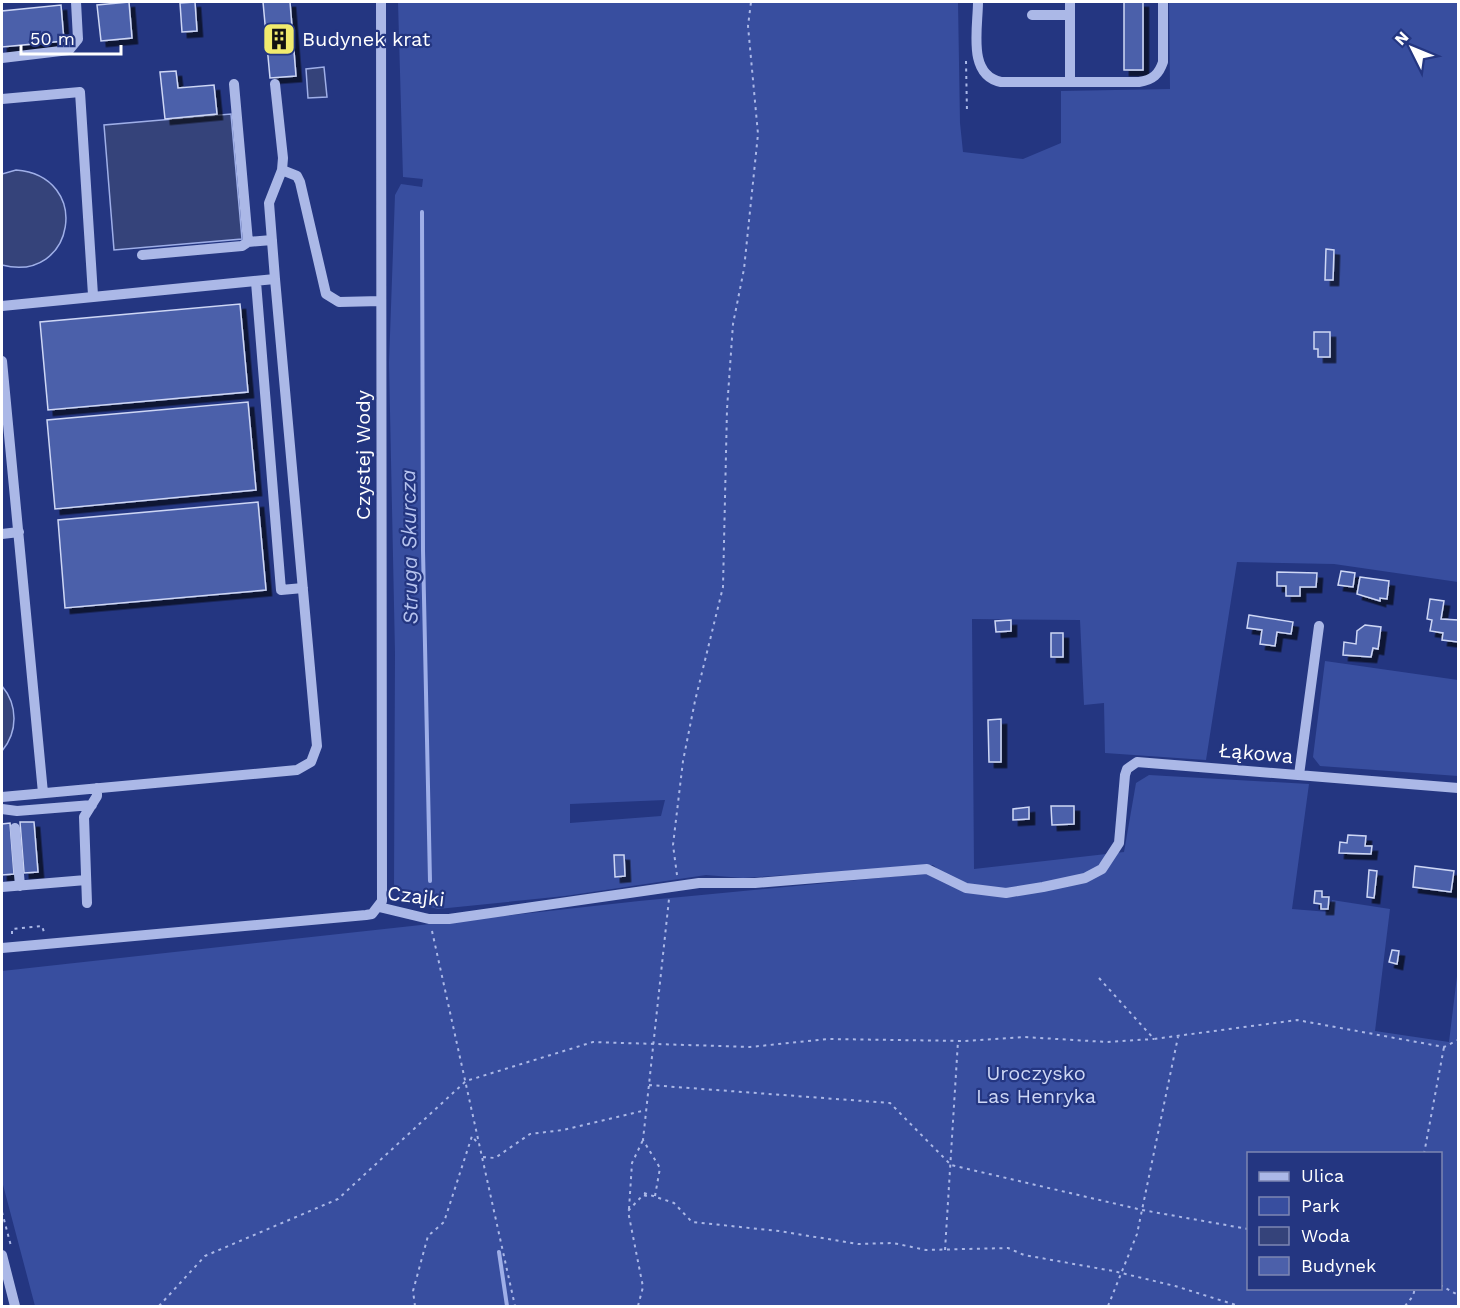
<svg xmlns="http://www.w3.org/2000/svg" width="1460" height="1308" font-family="'Work Sans',sans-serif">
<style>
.green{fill:#384e9f;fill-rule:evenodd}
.water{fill:#35437a;stroke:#9fafe8;stroke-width:1.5}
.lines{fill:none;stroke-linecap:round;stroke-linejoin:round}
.stream{stroke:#9fafe8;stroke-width:4}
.building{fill:#4c60aa;stroke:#ced7f5;stroke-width:1.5;filter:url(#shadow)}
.path{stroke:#abb8e7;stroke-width:2;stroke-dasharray:3 4.5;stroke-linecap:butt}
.minor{stroke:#abb8e7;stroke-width:10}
.labels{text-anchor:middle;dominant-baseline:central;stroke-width:4.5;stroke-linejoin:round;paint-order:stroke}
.poi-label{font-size:20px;fill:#fff;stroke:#243681;text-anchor:start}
.street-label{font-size:20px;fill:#fff;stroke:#243681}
.park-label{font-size:20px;fill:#ced7f5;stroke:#243681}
.water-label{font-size:21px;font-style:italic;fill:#b6c3ee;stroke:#243681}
</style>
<defs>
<filter id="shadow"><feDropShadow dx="5.5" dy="5.5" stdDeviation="0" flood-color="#0009"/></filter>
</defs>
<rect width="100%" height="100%" fill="#243681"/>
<path class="green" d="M398,2H958L960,123L963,152L1023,159L1061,143V91L1170,89L1169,2H1458V582L1334,564L1237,562L1206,760L1105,753L1104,703L1084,705L1080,620L972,619L974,869L1124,852L1136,783L1149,775L1309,784L1292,909L1329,912L1332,900L1390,909L1375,1031L1449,1042L1458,968V1306H35L2,1181V971L639,901L941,872L933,865L743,878L706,875L565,896L438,909L409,902L394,890L395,653L389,363L395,195L401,184L422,187L423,179L403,177ZM665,800L661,816L570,823V804ZM1248,1154H1440V1288H1248Z
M1325,661L1458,680V776L1320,766L1313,757Z"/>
<path class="water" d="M324,67L327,97L308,98L306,69Z
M231,114L242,239L114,250L104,125Z
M16,170C93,176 75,284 2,265V174Z
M2,686C18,705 18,732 2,751Z"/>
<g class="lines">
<path class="stream" d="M422,212L423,551L430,881
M499,1252L507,1306"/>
</g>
<path class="building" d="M129,2L132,38L101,41L97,5Z
M195,2L197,31L182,32L180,3Z
M263,2H290L296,76L270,78Z
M1124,2H1143V70H1124Z
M61,5L64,41L2,47V11Z
M176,71L178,88L214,85L217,114L165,119L160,72Z
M1326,249L1334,250L1333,280H1325Z
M240,304L248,392L48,410L40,322Z
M1314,332H1330V357H1318V349H1314Z
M248,402L256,490L55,509L47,420Z
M258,502L266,590L65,608L58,520Z
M1341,571L1355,573L1353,587L1338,585Z
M1277,572L1317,573L1316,587H1300V596H1286V586H1277Z
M1360,577L1389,581L1387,599L1380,598V601L1357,594Z
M1430,599L1444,601L1441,619L1458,620V642L1442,640L1443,633L1430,631L1432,620L1427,619Z
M1249,615L1293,622L1291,634L1277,632L1275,646L1260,644L1262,630L1247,628Z
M1011,620V631L996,632L995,621Z
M1365,625L1381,627L1378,649L1373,648L1371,657L1343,655L1344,642L1356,644L1357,631Z
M1051,633H1063V657H1051Z
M1001,719V762H989L988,720Z
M1051,806H1074V824L1052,825Z
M1029,807V819L1013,820V809Z
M20,822H34L38,872L24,873Z
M10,823L14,874L2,875V824Z
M1348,835L1366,836L1365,846H1372L1371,854L1339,853L1340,842L1347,843Z
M614,855H624L625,876L615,877Z
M1415,866L1454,871L1451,892L1413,887Z
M1369,870L1377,871L1374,898L1367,897Z
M1315,891H1322V897H1329L1328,909H1321V904L1314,903Z
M1392,950L1399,951L1397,964L1389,962Z"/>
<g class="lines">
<path class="path" d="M966,61L967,113
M677,875L673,845L683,761L695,701L723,587L727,409L733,324L744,269L758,134L748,26L751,2
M432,931L515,1306
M12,934V929L42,926L44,932
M1099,978L1154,1039L1297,1020L1444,1047L1458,1040
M649,1085L890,1103L951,1165L1142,1210L1248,1229
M1424,1154L1444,1047
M483,1157L495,1158L530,1134L563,1130L646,1110
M644,1193L674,1203L692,1222L779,1231L858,1244L893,1243L926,1250L1008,1248L1024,1255L1113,1271L1175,1286L1239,1306
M655,1196L660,1168L643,1140L669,899
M629,1209L632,1163L643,1140
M2,1212L11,1246
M945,1250L958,1041
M1440,1285L1458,1295
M159,1306L205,1256L338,1199L466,1081L593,1042L750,1047L828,1039L964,1041L1024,1037L1107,1042L1154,1039
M415,1306L413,1291L428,1236L444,1222L472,1136L479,1145
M638,1306L643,1287L628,1211L643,1195L647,1196
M1108,1306L1137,1234L1178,1037
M1286,1306H1305
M1405,1306L1413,1296L1415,1288"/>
<path class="minor" d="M978,2C978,28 967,75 1001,82H1139C1153,80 1159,74 1163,62V2
M1032,15H1070
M2,58L69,50L78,39L76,2
M1070,81V2
M234,84L248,242
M275,84L283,158L282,170L269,203L275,279
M2,99L80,92L93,295
M282,170L297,176L300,182L326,294L339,302L381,301
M142,255L242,246L248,242L272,240
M256,282L281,590L303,588
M2,306L275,279L317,746L311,762L297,770L2,797
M2,361L43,793
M2,534L19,532
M1299,775L1319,626
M2,809L17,811L92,805
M15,828L20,886
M2,887L86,880
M87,903L84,817L97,796V788
M379,907L429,919H449L699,883H755L927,869L966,888L1006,893L1043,887L1085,878L1102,869L1119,843L1125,775L1127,769L1137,762L1458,788
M2,948L366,915L372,914L382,901L381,2
M2,1255L15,1306"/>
</g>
<defs>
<symbol id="building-square" viewBox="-11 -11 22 22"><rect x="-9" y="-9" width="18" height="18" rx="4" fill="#f1eb6e" stroke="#243681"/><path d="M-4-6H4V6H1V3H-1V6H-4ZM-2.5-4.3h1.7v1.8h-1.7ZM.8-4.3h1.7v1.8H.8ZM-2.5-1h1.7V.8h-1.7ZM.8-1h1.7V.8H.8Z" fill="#111"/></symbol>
</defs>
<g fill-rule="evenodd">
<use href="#building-square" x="260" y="20" width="38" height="38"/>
</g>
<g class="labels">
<g class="poi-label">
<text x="302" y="39">Budynek krat</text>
</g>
<g class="street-label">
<text transform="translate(363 455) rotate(-90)">Czystej Wody</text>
<text transform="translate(1256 753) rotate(5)">Łąkowa</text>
<text transform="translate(416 896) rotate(7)">Czajki</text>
</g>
<g class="park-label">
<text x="1036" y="1073">Uroczysko<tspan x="1036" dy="23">Las Henryka</tspan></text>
</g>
<g class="water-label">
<text transform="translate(409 547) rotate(-91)">Struga Skurcza</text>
</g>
</g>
<rect width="1460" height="1308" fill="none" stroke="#ffffff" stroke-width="6"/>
<rect x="1247" y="1152" width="195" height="138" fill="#243681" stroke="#7c86b3" stroke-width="1.5"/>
<rect x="1259" y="1172" width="30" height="9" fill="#abb8e7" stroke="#7c86b3" stroke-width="1.5"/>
<text x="1301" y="1182" font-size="18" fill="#ffffff">Ulica</text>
<rect x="1259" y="1197" width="30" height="18" fill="#384e9f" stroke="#7c86b3" stroke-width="1.5"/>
<text x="1301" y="1212" font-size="18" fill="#ffffff">Park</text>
<rect x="1259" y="1227" width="30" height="18" fill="#35437a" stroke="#7c86b3" stroke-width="1.5"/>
<text x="1301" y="1242" font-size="18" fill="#ffffff">Woda</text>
<rect x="1259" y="1257" width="30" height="18" fill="#4c60aa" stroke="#7c86b3" stroke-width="1.5"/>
<text x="1301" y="1272" font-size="18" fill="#ffffff">Budynek</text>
<g transform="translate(1412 48) rotate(313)" stroke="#243681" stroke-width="4.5" paint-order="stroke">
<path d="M0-4.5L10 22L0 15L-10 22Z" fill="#ffffff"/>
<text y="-9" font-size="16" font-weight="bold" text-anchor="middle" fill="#ffffff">N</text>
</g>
<path d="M21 45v9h100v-9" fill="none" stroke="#ffffff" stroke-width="3"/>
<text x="30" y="45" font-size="18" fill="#ffffff" stroke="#243681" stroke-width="4.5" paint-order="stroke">50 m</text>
</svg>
